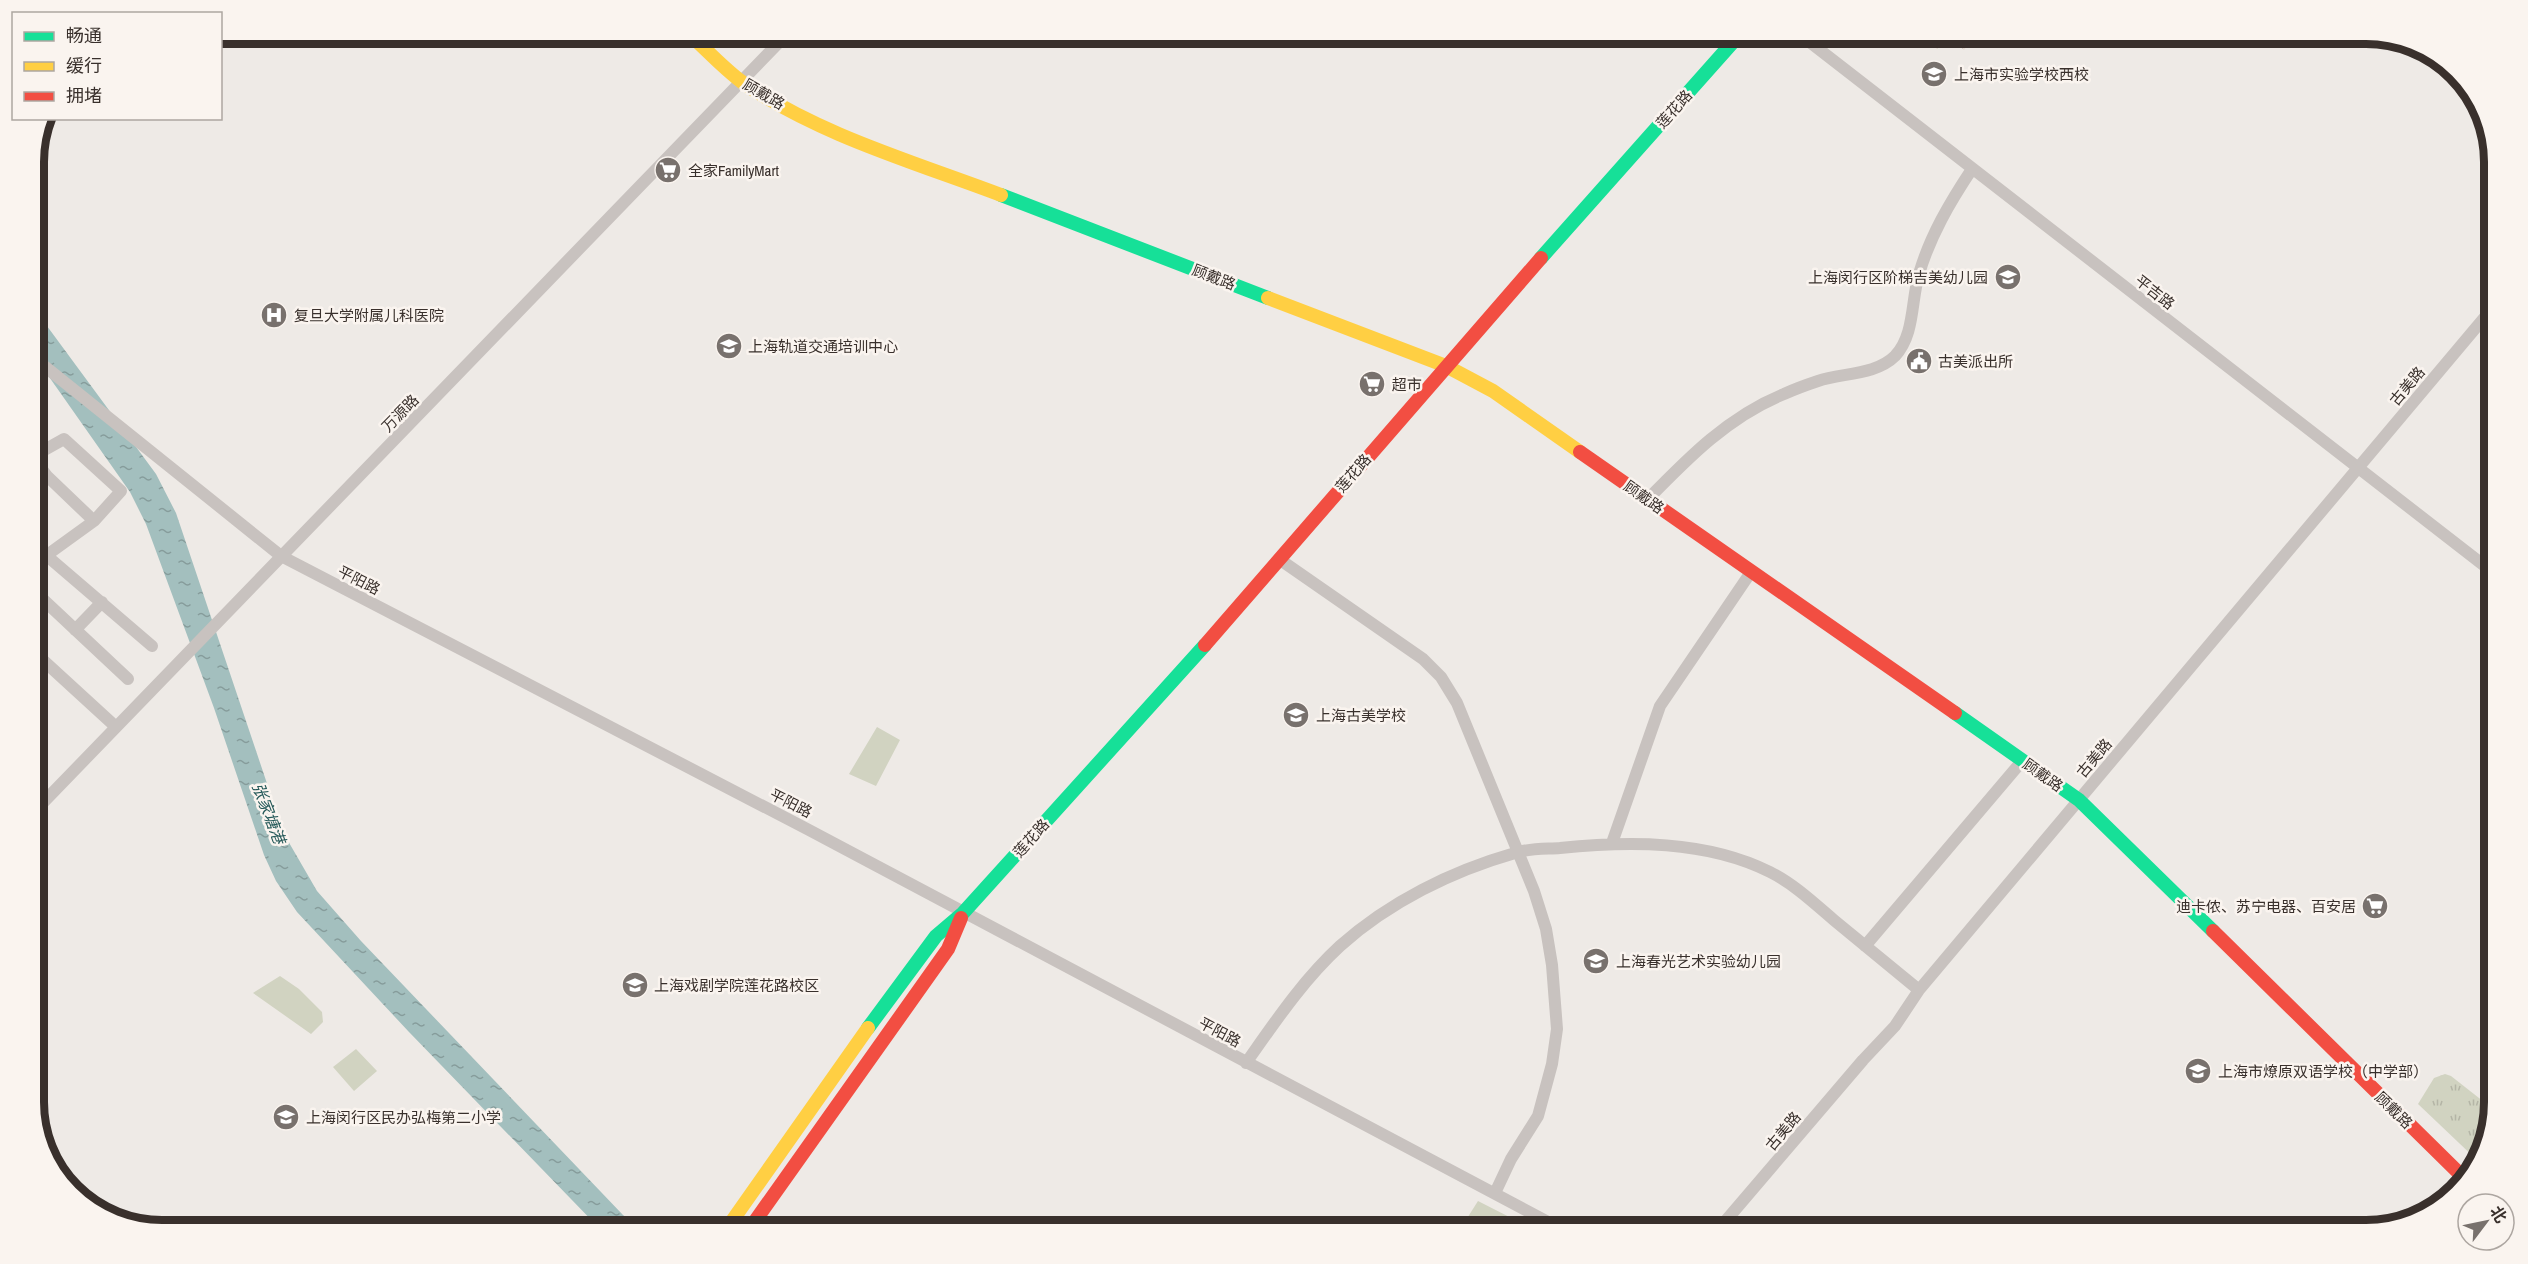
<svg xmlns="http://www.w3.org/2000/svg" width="2528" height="1264" font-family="'Archivo Narrow','Noto Sans SC',sans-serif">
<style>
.grass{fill:url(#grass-tufts)}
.park{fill:#d1d3c1}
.plaza{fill:url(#plaza-grid)}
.water{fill:url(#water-ripples)}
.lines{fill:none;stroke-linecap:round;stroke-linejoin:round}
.street{stroke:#c8c2bf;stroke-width:12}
.fast{stroke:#16e098;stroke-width:14}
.slow{stroke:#ffcf43;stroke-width:14}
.jam{stroke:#f24e42;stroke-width:14}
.labels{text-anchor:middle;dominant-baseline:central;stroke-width:5;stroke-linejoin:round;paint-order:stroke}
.poi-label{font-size:15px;fill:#39302c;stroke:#faf4ef;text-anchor:start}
.street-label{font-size:15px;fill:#39302c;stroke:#faf4ef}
.water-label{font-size:16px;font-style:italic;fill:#245858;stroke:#faf4ef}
.rim{fill:none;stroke:#39302c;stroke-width:8}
</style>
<defs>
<pattern id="grass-tufts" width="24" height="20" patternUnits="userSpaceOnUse" patternTransform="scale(1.5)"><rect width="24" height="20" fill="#d1d3c1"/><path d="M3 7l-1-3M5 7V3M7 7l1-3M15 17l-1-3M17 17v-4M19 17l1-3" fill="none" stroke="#b4b5a6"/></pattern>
<pattern id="plaza-grid" width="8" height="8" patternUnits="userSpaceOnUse" patternTransform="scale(1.5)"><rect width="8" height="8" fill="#e7ddd4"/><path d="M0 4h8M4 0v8" fill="none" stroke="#c7beb6"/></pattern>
<pattern id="water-ripples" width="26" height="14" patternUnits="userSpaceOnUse" patternTransform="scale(1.5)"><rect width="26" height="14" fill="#a3bfbe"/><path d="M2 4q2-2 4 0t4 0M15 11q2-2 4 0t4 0" fill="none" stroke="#869c9b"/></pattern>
</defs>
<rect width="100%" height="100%" fill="#eeeae6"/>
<path class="grass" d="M2445,1074L2451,1076L2493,1109L2479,1162L2418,1104L2434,1078Z"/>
<path class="park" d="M877,727L900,740L876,786L849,774Z
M280,976L299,989L322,1012L323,1022L311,1034L253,993Z
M356,1049L377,1071L354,1091L333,1067Z
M1478,1201L1537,1231H1459Z"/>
<path class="plaza" d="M1917,33H1977L1964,50L1947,36L1937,49Z"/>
<path class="water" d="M33,307L156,474L176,513L284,834L317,891L361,941L623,1215L643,1231H602L409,1032L297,912L276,881L264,855L214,708L146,524L130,492L33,354Z"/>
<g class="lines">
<path class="street" d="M1798,33L2495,574
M33,357L281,556L809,830L1565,1231
M64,439L121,491L94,521L47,476L35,460L39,453Z
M1648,499C1688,458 1729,416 1784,394C1795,389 1806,385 1818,381C1842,373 1876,375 1895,356C1915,335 1911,300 1919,274C1930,236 1950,202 1972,169
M33,544L152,646
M47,555L94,521
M1279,559L1423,659L1441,677L1457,703L1534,891L1546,929L1552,965L1557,1029L1552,1064L1538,1116L1511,1159L1495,1193
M33,590L128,679
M75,630L102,602
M33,651L116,727
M33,813L788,33
M1612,843L1660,706L1751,572
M1865,946L2022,761
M1246,1063C1275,1022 1303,980 1340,946C1389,902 1452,871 1515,853C1529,848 1546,849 1560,848C1628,841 1706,840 1770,872C1794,884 1814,903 1835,921C1863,944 1891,967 1919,990
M60,1179L125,1223
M1717,1231L1863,1060L1895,1026L1919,990L2495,305"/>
<path class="fast" d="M1001,195L1268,298
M1541,258L1741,33
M1955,713L2079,800L2213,931
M868,1028L936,936L963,913L1205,645"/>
<path class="slow" d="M688,33C706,49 723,68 742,82C819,135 914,162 1001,195
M1268,298L1446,366L1493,391L1580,452
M725,1231L868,1028"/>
<path class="jam" d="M1580,452L1955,713
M1205,645L1541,258
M2213,931L2465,1179
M748,1231L948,949L961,918"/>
</g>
<defs>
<symbol id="school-disc" viewBox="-11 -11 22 22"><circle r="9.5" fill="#78716d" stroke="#faf4ef"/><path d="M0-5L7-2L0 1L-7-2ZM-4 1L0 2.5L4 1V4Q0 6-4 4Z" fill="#fff"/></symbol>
<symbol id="supermarket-disc" viewBox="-11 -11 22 22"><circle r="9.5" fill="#78716d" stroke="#faf4ef"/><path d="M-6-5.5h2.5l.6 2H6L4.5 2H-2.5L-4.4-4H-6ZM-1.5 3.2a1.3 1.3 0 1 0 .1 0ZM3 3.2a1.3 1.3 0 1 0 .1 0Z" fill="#fff"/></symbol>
<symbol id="hospital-disc" viewBox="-11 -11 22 22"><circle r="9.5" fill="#78716d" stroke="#faf4ef"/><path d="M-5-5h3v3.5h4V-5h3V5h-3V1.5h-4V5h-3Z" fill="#fff"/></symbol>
<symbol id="civic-disc" viewBox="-11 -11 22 22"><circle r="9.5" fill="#78716d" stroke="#faf4ef"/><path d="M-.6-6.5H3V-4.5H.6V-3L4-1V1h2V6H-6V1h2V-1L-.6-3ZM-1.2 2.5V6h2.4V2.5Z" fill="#fff"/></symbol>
<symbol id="university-disc" viewBox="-11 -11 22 22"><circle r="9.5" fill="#78716d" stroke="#faf4ef"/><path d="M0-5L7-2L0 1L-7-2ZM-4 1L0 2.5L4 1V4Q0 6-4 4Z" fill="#fff"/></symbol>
</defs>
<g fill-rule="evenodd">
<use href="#school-disc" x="1919" y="59" width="30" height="30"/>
<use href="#supermarket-disc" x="653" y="155" width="30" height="30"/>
<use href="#school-disc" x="1993" y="262" width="30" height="30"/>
<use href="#hospital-disc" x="259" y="300" width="30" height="30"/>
<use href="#school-disc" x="714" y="331" width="30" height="30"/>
<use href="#civic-disc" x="1904" y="346" width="30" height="30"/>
<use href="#supermarket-disc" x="1357" y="369" width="30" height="30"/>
<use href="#school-disc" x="1281" y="700" width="30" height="30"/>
<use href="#supermarket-disc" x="2360" y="891" width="30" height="30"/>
<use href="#school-disc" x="1581" y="946" width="30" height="30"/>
<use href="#university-disc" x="620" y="970" width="30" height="30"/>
<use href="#school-disc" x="2183" y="1056" width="30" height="30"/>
<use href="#school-disc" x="271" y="1102" width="30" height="30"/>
</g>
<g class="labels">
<g class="poi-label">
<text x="1954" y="74">上海市实验学校西校</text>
<text x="688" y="170">全家FamilyMart</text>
<text x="1988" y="277" text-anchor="end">上海闵行区阶梯吉美幼儿园</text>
<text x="294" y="315">复旦大学附属儿科医院</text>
<text x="748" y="346">上海轨道交通培训中心</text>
<text x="1938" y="361">古美派出所</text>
<text x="1392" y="384">超市</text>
<text x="1316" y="715">上海古美学校</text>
<text x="2356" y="906" text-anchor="end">迪卡侬、苏宁电器、百安居</text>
<text x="1616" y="961">上海春光艺术实验幼儿园</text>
<text x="654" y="985">上海戏剧学院莲花路校区</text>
<text x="2218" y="1071">上海市燎原双语学校（中学部）</text>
<text x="306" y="1117">上海闵行区民办弘梅第二小学</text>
</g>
<g class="street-label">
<text transform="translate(764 94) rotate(30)">顾戴路</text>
<text transform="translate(1674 109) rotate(-48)">莲花路</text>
<text transform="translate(1214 277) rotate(21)">顾戴路</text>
<text transform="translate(2155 292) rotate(38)">平吉路</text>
<text transform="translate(2407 386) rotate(-50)">古美路</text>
<text transform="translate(400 413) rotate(-46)">万源路</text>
<text transform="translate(1353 473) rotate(-49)">莲花路</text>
<text transform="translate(1644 497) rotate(35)">顾戴路</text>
<text transform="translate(359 580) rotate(27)">平阳路</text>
<text transform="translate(2094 758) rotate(-50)">古美路</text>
<text transform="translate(2043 775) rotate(35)">顾戴路</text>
<text transform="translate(791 803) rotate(27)">平阳路</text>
<text transform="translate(1031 838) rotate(-48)">莲花路</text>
<text transform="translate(1220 1032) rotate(28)">平阳路</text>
<text transform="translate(2394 1110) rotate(44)">顾戴路</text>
<text transform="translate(1783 1131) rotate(-50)">古美路</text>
</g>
<g class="water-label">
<text transform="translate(269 813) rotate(69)">张家塘港</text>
</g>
</g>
<path d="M0 0H2528V1264H0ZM162 44H2366A118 118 0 0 1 2484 162V1102A118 118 0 0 1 2366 1220H162A118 118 0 0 1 44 1102V162A118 118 0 0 1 162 44Z" fill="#faf4ef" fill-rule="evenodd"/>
<path class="rim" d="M162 44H2366A118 118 0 0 1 2484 162V1102A118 118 0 0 1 2366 1220H162A118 118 0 0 1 44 1102V162A118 118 0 0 1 162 44Z"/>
<rect x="12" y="12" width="210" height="108" fill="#faf4ef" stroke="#ada6a1" stroke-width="1.5"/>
<rect x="24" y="32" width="30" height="9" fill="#16e098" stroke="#ada6a1" stroke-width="1.5"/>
<text x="66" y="42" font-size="18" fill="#39302c">畅通</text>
<rect x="24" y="62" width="30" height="9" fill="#ffcf43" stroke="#ada6a1" stroke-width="1.5"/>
<text x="66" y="72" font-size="18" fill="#39302c">缓行</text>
<rect x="24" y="92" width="30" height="9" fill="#f24e42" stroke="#ada6a1" stroke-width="1.5"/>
<text x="66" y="102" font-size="18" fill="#39302c">拥堵</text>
<g transform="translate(2486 1222) rotate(58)"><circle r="28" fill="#faf4ef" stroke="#ada6a1" stroke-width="1.5"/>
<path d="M0-4.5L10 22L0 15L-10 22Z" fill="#78716d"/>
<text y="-9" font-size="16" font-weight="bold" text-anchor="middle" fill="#39302c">北</text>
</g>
</svg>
